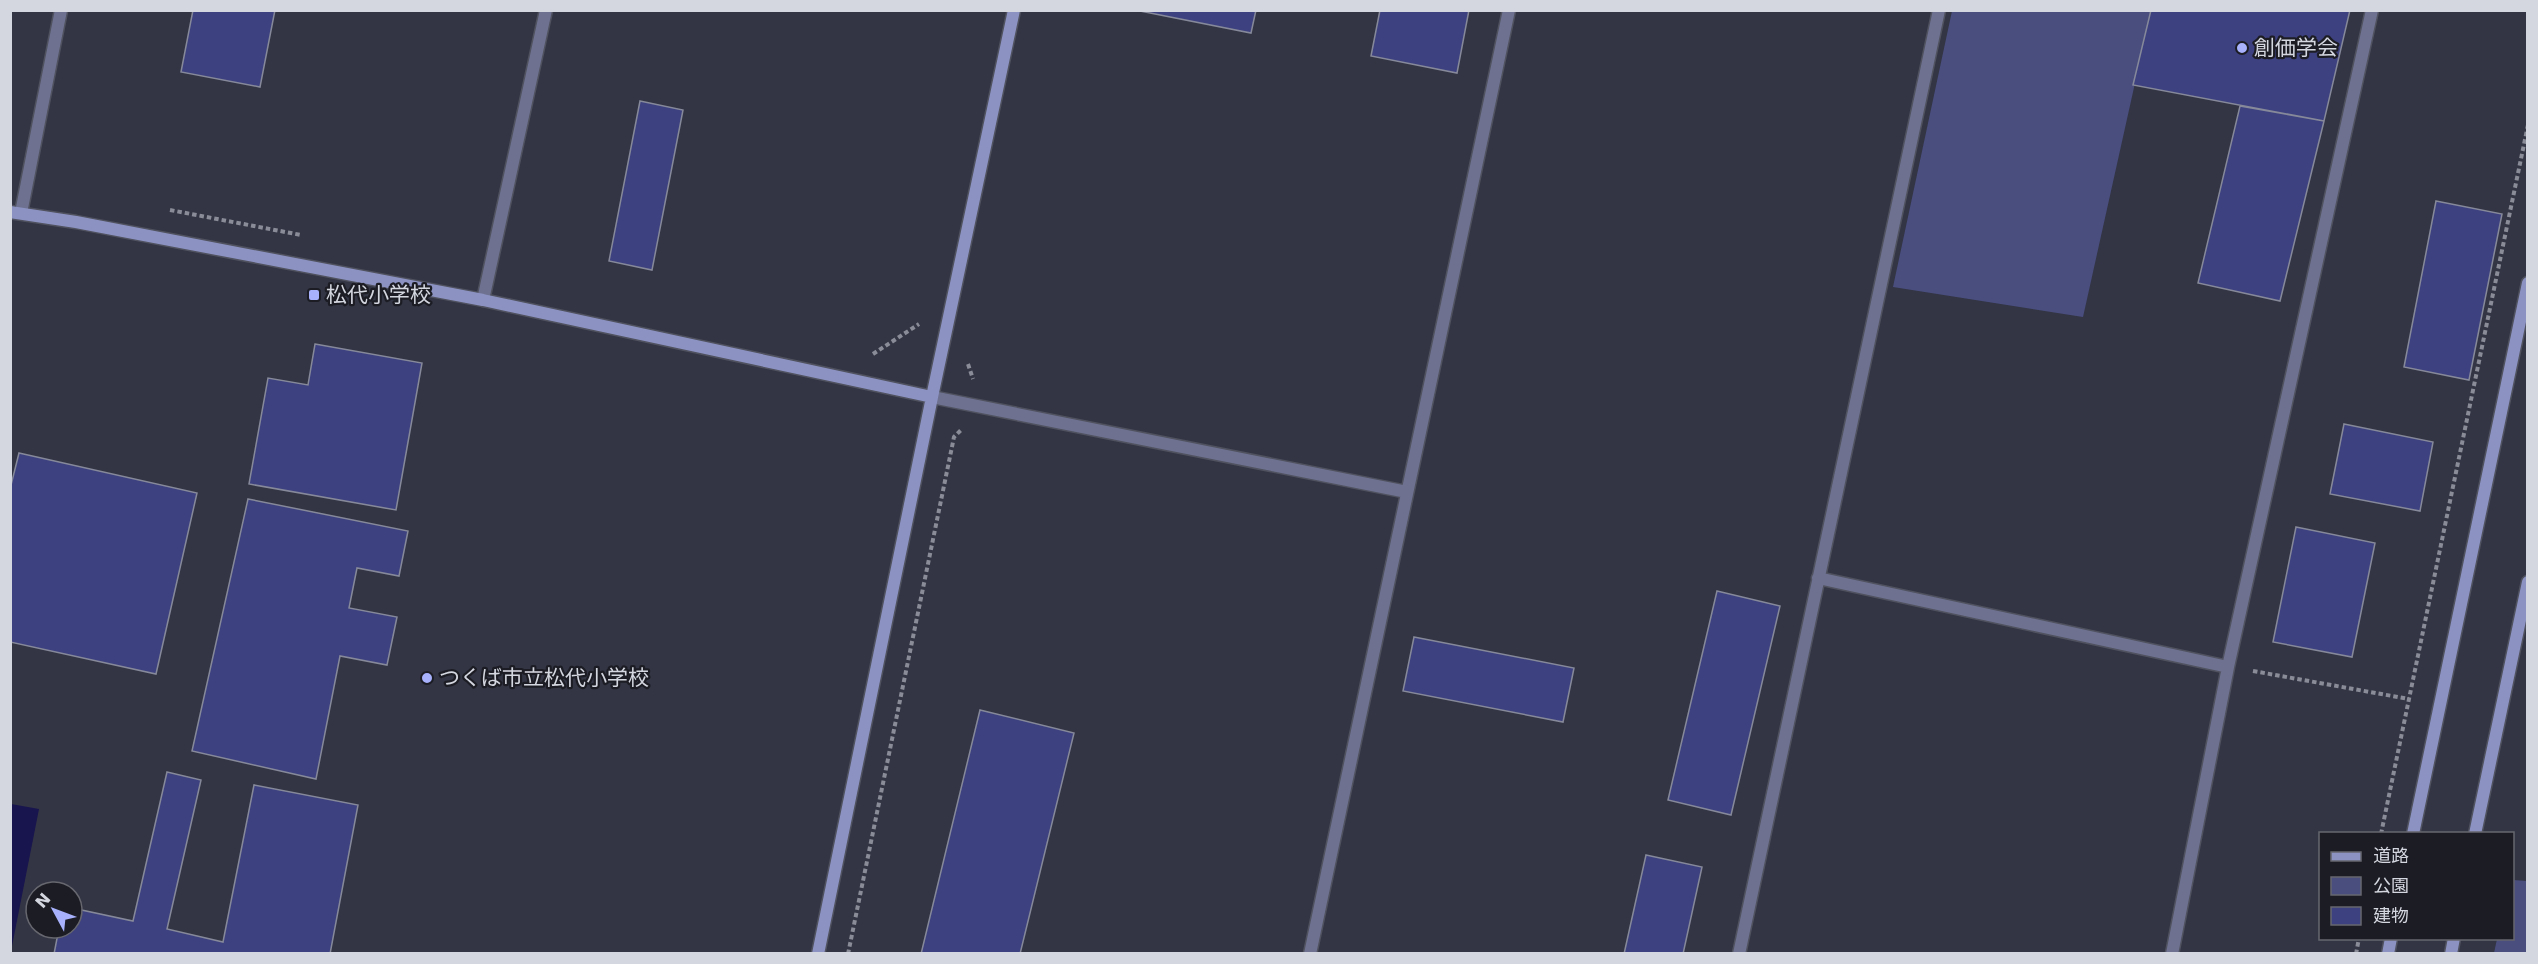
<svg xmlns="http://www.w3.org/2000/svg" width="2538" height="964" font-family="'DejaVu Sans','Noto Sans JP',sans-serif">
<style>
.green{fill:#494e7f}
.water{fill:#18144e}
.building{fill:#3d417f;stroke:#86899a;stroke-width:1.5}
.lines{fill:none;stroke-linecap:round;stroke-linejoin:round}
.street-casing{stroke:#505260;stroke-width:15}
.secondary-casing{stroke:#505260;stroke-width:15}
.path{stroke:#8a8c98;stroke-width:4;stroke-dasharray:4.5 3;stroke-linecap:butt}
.street{stroke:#6e7290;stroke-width:12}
.secondary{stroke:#8c93c2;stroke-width:12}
.poi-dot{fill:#a7b1fc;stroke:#1c1d24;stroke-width:2}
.labels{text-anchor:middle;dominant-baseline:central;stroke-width:4.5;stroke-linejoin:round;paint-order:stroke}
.poi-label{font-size:21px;fill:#d5d7e0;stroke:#1c1d24;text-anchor:start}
</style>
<rect width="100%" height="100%" fill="#333544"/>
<path class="green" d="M1952,11H2151L2083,317L1893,287Z
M2513,880L2527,881V953H2494L2497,939L2512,938Z"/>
<path class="water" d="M11,804L39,809L11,951L10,804Z"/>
<path class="building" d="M193,10H275L260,87L181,72Z
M1135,10H1256L1251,33Z
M1380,10H1469L1457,73L1371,56Z
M2151,10H2350L2324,121L2133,85Z
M640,101L683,110L652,270L609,261Z
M2240,106L2324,121L2280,301L2198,283Z
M2436,201L2502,214L2469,380L2404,367Z
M315,344L422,363L396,510L249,484L268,378L308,385Z
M2344,424L2433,442L2420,511L2330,494Z
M19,453L197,493L156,674L10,642V489Z
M248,499L408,531L399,576L357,568L349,608L397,617L387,665L340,656L316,779L192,751Z
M2296,527L2375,543L2352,657L2273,642Z
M1717,591L1780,606L1731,815L1668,800Z
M1414,637L1574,668L1563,722L1403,691Z
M980,710L1074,733L1020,954H921Z
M167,772L201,780L167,929L223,942L254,785L358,805L330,954H54L59,928H72V908L133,921Z
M1646,855L1702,867L1683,954H1624Z"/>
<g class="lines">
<defs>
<path id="street" d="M21,213L61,10
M483,300L546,10
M932,397L1407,492
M1818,578L2228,667
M1310,954L1509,10
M1739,954L1939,10
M2172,954L2228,667L2372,10"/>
<path id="secondary" d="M10,212L76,222L483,300L932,397
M2413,834L2528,283
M2475,834L2528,582
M818,954L932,397L1014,10
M2388,954L2391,938
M2451,954L2454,938"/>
</defs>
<use href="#street" class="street-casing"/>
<use href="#secondary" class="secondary-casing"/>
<path class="path" d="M170,210L301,235
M873,354L919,324
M968,364L973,379
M2253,671L2409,699
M2381,834L2528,125
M848,954L954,437L962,429
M2356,954L2359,938"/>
<use href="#street" class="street"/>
<use href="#secondary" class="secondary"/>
</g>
<g class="poi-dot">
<circle cx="2242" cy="48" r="6"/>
<rect x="308" y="289" width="12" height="12" rx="3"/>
<circle cx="427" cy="678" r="6"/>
</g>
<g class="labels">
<g class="poi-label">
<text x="2254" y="48">創価学会</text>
<text x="326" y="295">松代小学校</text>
<text x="439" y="678">つくば市立松代小学校</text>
</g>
</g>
<rect width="2538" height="964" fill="none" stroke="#d5d7e0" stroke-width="24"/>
<rect x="2319" y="832" width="195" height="108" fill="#1c1d24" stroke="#66676f" stroke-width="1.5"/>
<rect x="2331" y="852" width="30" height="9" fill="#8c93c2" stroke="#66676f" stroke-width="1.5"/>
<text x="2373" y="862" font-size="18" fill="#d5d7e0">道路</text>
<rect x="2331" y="877" width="30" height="18" fill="#494e7f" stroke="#66676f" stroke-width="1.5"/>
<text x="2373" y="892" font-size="18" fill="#d5d7e0">公園</text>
<rect x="2331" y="907" width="30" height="18" fill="#3d417f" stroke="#66676f" stroke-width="1.5"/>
<text x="2373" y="922" font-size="18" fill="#d5d7e0">建物</text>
<g transform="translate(54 910) rotate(311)"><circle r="28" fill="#1c1d24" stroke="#66676f" stroke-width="1.5"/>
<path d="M0-4.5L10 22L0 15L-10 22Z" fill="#a7b1fc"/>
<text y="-9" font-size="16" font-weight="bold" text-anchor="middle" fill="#d5d7e0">N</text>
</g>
</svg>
